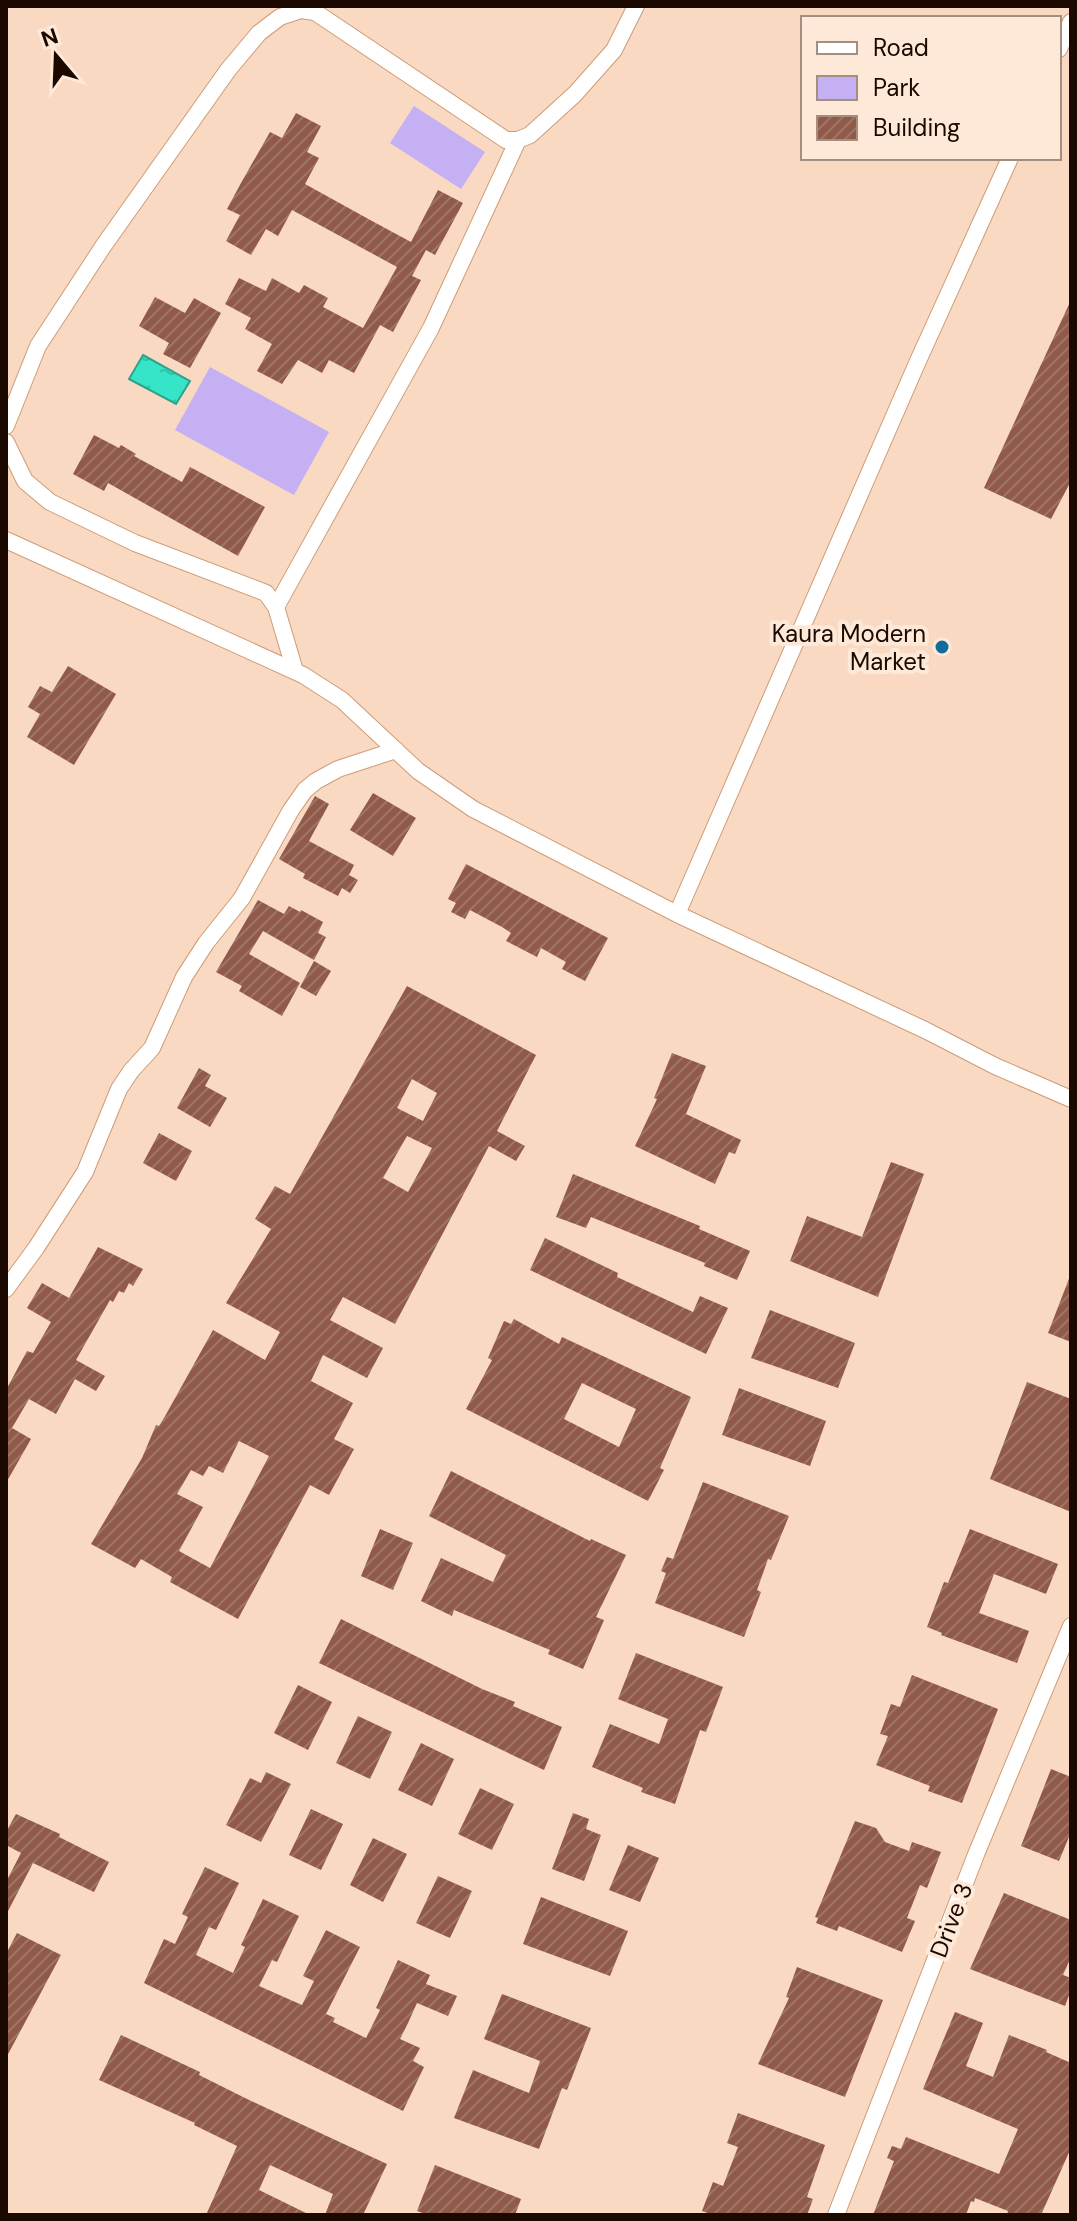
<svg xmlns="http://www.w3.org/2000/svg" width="1077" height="2221" font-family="'DM Sans',sans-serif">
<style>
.green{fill:#c4b0f2}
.water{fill:url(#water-ripples);stroke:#2ea38c;stroke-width:2}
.building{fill:url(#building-hatch);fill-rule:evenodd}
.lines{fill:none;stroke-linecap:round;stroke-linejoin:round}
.street-casing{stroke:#ce9c76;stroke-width:18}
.street{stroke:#fff;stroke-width:16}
.poi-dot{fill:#106d9b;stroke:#fee9d9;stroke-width:3}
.labels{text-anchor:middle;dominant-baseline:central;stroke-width:8;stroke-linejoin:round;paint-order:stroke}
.poi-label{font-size:24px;fill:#1b0900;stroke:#fee9d9;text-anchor:end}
.street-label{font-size:24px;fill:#1b0900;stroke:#fee9d9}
</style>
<defs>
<pattern id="water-ripples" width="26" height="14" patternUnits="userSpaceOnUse" patternTransform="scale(2)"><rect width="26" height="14" fill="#36e5c8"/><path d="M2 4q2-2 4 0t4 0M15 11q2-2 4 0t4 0" fill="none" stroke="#2fc3aa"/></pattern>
<pattern id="building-hatch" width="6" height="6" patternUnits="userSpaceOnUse" patternTransform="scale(2)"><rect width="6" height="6" fill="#915948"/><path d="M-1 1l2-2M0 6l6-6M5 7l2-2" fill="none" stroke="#9e7568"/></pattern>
</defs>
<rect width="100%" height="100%" fill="#f9d9c2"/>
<path class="green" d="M414,106L485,152L461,189L390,143Z
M210,367L329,432L294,495L175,430Z"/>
<path class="water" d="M143,355L190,381L176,404L129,379Z"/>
<path class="building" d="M296,113L321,126L307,152L319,158L305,184L372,221L411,242L438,190L463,203L435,255L426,250L412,276L421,280L393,332L380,325L354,373L329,360L322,373L298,360L282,384L257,371L272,344L245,329L251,318L225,304L239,278L266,291L272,278L299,293L304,285L328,298L323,307L363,328L397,267L292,210L278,236L266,229L251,255L226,241L240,215L227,209L241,183L270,132L282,138Z
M155,297L185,313L194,298L221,313L190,368L163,354L169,343L139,326Z
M1071,300V481L1051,519L984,488Z
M94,435L119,448L121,445L136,454L134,456L182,482L190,467L265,507L238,556L108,483L104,491L73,474Z
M68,666L116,694L74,765L27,737L40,714L28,707L40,686L52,692Z
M373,793L416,818L393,856L350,830Z
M315,796L329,804L309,841L354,865L349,875L358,880L350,893L342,888L338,896L303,878L305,874L279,859Z
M466,864L608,938L585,981L562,969L566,962L541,948L537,957L506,941L511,933L502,927L470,910L465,919L451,912L456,903L448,899Z
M258,900L284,914L289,906L300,912L301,910L323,922L318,933L326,937L314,960L263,931L249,954L300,983L282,1016L239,991L242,986L216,972Z
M314,961L331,971L316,996L300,987Z
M407,986L536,1055L497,1131L525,1146L516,1161L489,1146L395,1324L343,1297L330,1320L383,1348L367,1378L323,1355L311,1381L353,1403L334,1439L354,1449L329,1495L310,1485L238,1619L170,1582L172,1577L141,1559L135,1568L91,1544L142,1458L156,1425L159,1426L164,1418L213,1330L265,1360L280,1332L226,1303L271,1229L255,1219L275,1186L290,1194ZM412,1079L437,1093L423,1121L397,1108ZM407,1136L432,1148L408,1192L383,1178ZM239,1441L269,1456L210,1568L179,1551L203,1507L177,1494L191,1470L203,1476L209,1466L223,1473Z
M672,1053L706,1066L686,1114L741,1140L735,1154L729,1152L715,1184L635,1146L657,1099L654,1098Z
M199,1068L211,1075L205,1086L227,1098L210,1127L177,1108Z
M159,1133L192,1151L176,1181L143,1163Z
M891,1162L924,1174L878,1297L790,1261L807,1216L862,1237Z
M573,1174L700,1226L699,1229L750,1251L737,1280L704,1266L705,1263L591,1217L586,1228L556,1217Z
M545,1238L618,1273L617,1277L693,1312L700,1296L728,1308L706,1354L530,1270Z
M98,1247L143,1269L133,1286L129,1283L124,1293L119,1291L113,1302L110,1300L76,1360L105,1376L96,1391L75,1379L56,1414L29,1399L12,1428L31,1439L6,1483V1390L27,1351L33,1353L51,1322L27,1308L42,1283L69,1298Z
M1070,1276H1071V1342L1048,1333Z
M770,1310L855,1343L838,1388L751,1358Z
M514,1319L559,1344L562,1337L691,1397L660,1468L664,1470L648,1501L466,1409L492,1360L488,1358L504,1321L511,1324ZM582,1383L636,1409L619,1447L564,1419Z
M1027,1382L1071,1399V1512L990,1479Z
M739,1388L826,1421L810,1466L722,1435Z
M451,1471L590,1541L591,1539L626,1555L596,1617L604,1620L583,1669L548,1654L550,1650L454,1610L452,1616L421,1601L441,1558L493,1582L506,1555L429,1516Z
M703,1482L789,1516L771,1560L768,1559L757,1590L761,1592L744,1637L655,1603L666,1573L661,1571L667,1557L673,1559Z
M380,1529L413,1543L393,1590L361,1576Z
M970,1529L1058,1564L1046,1594L994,1574L979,1613L1029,1631L1017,1663L941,1635L942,1633L927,1627L944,1582L948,1583Z
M341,1619L482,1689L515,1702L513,1706L562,1727L544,1770L319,1663Z
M636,1653L723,1687L706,1732L700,1730L675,1804L641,1792L643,1788L592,1767L610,1724L659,1744L668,1719L618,1699Z
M912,1675L998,1709L962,1803L928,1791L930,1786L876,1765L888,1736L880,1734L891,1704L900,1707Z
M298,1685L332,1702L308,1750L274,1733Z
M358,1716L392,1732L370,1779L336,1763Z
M421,1743L454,1759L432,1806L398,1790Z
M1051,1769L1071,1777V1832L1059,1861L1021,1846Z
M266,1772L291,1784L261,1842L226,1825L250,1778L261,1783Z
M480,1788L514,1804L492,1850L458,1834Z
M311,1809L343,1824L321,1870L289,1855Z
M573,1813L589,1819L586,1829L601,1835L584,1881L552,1869Z
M16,1814L60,1834L59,1837L109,1862L94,1892L33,1863L6,1915V1882L21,1853L6,1845V1832Z
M855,1821L876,1828L885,1842L909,1851L912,1842L941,1852L927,1888L920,1885L907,1918L915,1921L902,1952L839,1926L837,1931L816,1923L818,1918L815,1917Z
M373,1838L407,1854L383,1902L350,1885Z
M628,1845L659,1858L640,1902L609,1890Z
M205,1867L239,1883L216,1930L209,1927L196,1955L233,1973L245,1947L241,1945L263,1899L299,1916L277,1962L272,1960L259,1986L302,2005L314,1981L303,1976L326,1930L360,1947L326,2014L335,2018L333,2022L366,2038L380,2010L376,2008L398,1960L430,1975L426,1984L457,1996L448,2016L417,2003L408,2023L400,2039L420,2048L413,2061L424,2067L403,2111L144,1983L164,1939L175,1944L188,1917L182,1914Z
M438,1876L472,1891L450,1938L416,1923Z
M1004,1893L1071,1920V1957L1063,1975L1071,1978V1990L1065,2006L970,1969Z
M541,1897L628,1931L610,1976L523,1944Z
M17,1933L61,1955L6,2058V1954Z
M797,1967L883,2000L845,2097L758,2064L789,1998L786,1997Z
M502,1994L591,2028L567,2090L562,2088L539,2149L454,2118L473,2070L529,2093L540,2061L484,2039Z
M955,2012L983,2023L966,2066L993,2077L1009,2035L1047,2050L1046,2052L1071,2063V2148L1041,2215H1007L1008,2211L975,2198L974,2202L971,2201L966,2215H873L894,2161L887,2158L892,2146L901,2149L906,2137L999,2174L1018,2129L923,2089Z
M121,2035L200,2072L199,2075L247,2099L387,2164L363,2215H325L333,2194L270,2165L259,2190L310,2215H206L237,2146L194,2125L195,2123L99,2080Z
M738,2113L825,2145L807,2197L813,2199L807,2215H713L702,2211L713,2182L723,2186L738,2147L727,2143Z
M435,2165L521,2199L515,2215H428L417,2211Z"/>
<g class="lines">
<defs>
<path id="street" d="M1059,49L1071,22
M6,426L38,346L104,245L228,70L259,33L280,17L301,10L315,12L506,140H518L530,135L575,94L614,50L636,6
M6,442L25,481L50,502L135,543L266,593L276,607L295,671
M6,540L303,675L342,700L418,771L473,809L677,914L925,1030L995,1066L1071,1099
M276,607L431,328L518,140
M677,914L918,361L1010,158
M6,1289L36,1248L85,1172L119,1089L131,1071L152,1048L184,977L206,943L242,898L291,810L305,790L316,781L338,769L396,750
M836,2215L977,1852L1071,1626"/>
</defs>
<use href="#street" class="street-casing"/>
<use href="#street" class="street"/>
</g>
<circle class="poi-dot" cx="942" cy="647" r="8"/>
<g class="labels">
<g class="poi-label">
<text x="926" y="633">Kaura Modern<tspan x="926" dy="28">Market</tspan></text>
</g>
<g class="street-label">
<text transform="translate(951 1920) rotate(-69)">Drive 3</text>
</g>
</g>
<rect width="1077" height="2221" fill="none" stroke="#1b0900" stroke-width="16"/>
<rect x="801" y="16" width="260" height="144" fill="#fee9d9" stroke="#a38f82" stroke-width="2"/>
<rect x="817" y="42" width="40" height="12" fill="#ffffff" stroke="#a38f82" stroke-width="2"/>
<text x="873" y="56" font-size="24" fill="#1b0900">Road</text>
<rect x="817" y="76" width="40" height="24" fill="#c4b0f2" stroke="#a38f82" stroke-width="2"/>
<text x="873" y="96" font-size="24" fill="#1b0900">Park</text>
<rect x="817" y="116" width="40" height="24" fill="url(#building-hatch)" stroke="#a38f82" stroke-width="2"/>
<text x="873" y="136" font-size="24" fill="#1b0900">Building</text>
<g transform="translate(56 56) rotate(341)" stroke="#fee9d9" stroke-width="6" paint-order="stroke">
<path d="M0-6L14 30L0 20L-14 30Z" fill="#1b0900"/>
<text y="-12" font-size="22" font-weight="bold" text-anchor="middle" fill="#1b0900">N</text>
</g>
</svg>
